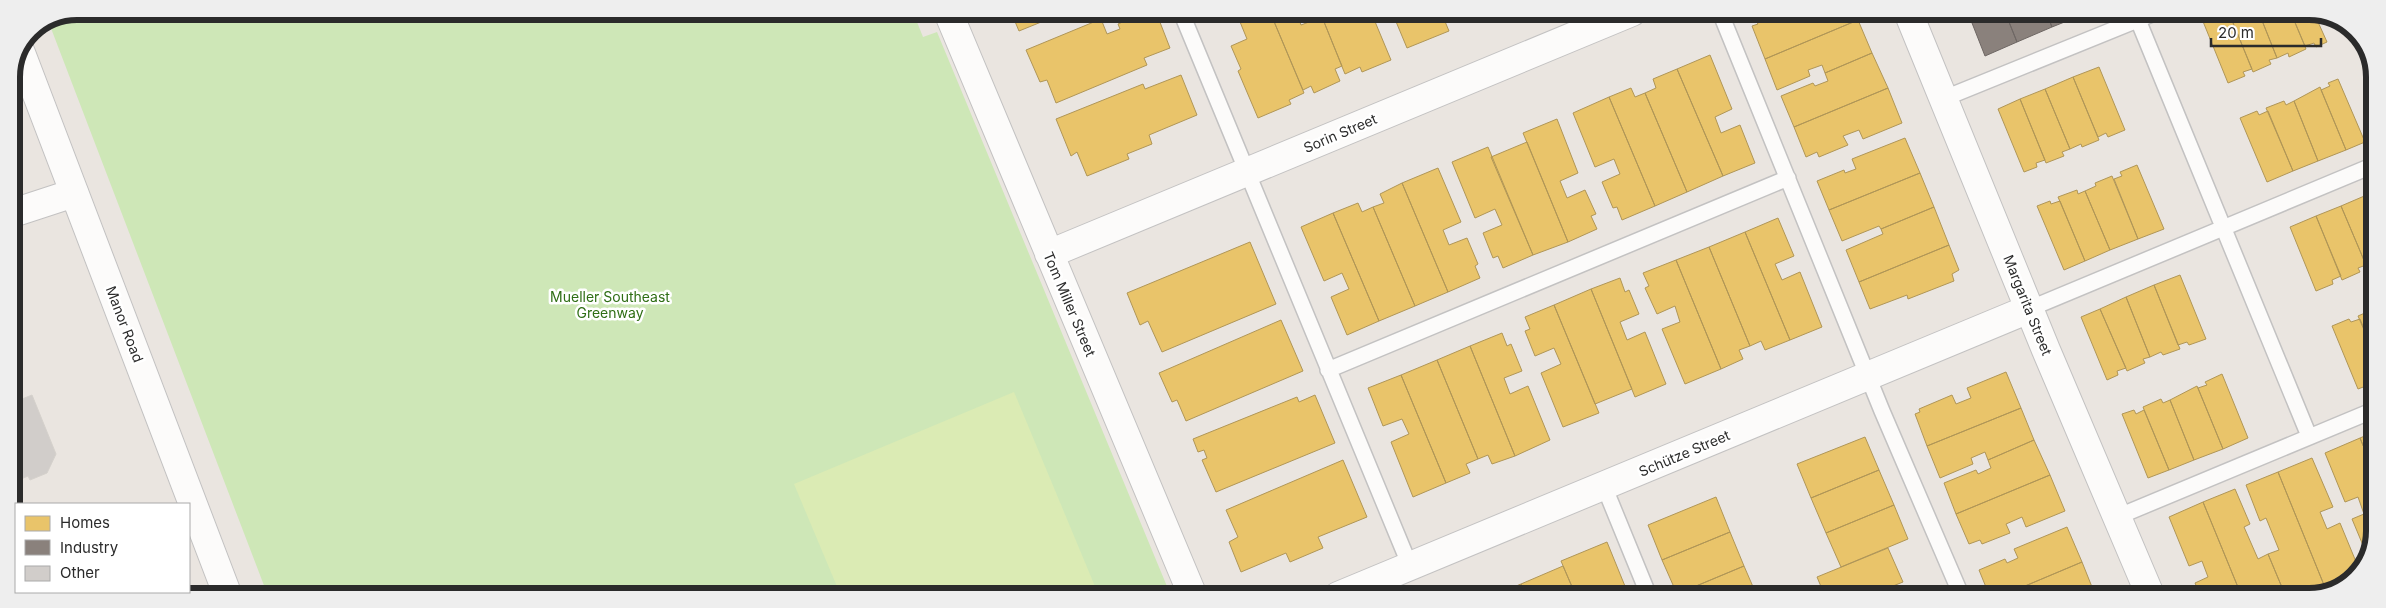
<svg xmlns="http://www.w3.org/2000/svg" width="2386" height="608" font-family="Inter,sans-serif">
<style>
.green{fill:#cee7b7}
.pitch{fill:#dbebb4}
.homes{fill:#e9c46a;stroke:#b09657}
.industry{fill:#8a817c;stroke:#6e6764}
.building{fill:#d1cdca;stroke:#d5d1cc}
.lines{fill:none;stroke-linecap:round;stroke-linejoin:round}
.lane-casing{stroke:#c3c2c2;stroke-width:18}
.street-casing{stroke:#c3c2c2;stroke-width:30}
.secondary-casing{stroke:#c3c2c2;stroke-width:30}
.lane{stroke:#fcfbfa;stroke-width:15}
.street{stroke:#fcfbfa;stroke-width:28}
.secondary{stroke:#fcfbfa;stroke-width:28}
.labels{text-anchor:middle;dominant-baseline:central;stroke-width:5;stroke-linejoin:round;paint-order:stroke}
.street-label{font-size:14px;fill:#2b2b2b;stroke:#fff}
.park-label{font-size:14px;fill:#2f6e15;stroke:#fff}
.rim{fill:none;stroke:#2b2b2b;stroke-width:6}
</style>
<rect width="100%" height="100%" fill="#eae5e0"/>
<path class="green" d="M77,11L913,12L923,37L937,32L1171,596H268L49,23Z"/>
<path class="pitch" d="M1014,392L1099,596H841L794,484Z"/>
<path class="homes" d="M1011,12H1066L1019,31Z
M1146,12H1156L1170,48L1144,58L1147,65L1056,103L1047,80L1040,82L1026,50L1101,19L1107,34L1120,29L1118,24Z
M1227,12H1270L1304,93L1289,100L1291,104L1258,118L1238,71L1241,69L1231,46L1247,39L1238,17L1231,20Z
M1270,12H1296L1301,25L1322,17L1342,66L1335,69L1340,81L1314,93L1311,86L1303,90Z
M1320,12H1371L1391,60L1362,72L1360,67L1345,74Z
M1392,12H1441L1449,31L1407,48Z
M1441,12H1458L1443,18Z
M1461,12H1484L1464,20Z
M1778,12H1791L1793,17L1804,12H1855L1858,20L1765,59L1752,26L1758,24L1756,21Z
M2218,13H2229L2252,69L2243,72L2245,76L2228,83L2202,19Z
M2229,13H2259L2277,58L2269,60L2271,64L2253,72Z
M2259,13H2291L2306,49L2289,57L2288,53L2277,58Z
M2291,13H2314L2327,42L2316,47L2314,43L2305,46Z
M1858,20L1872,53L1825,73L1822,65L1808,70L1810,76L1777,90L1765,59Z
M1872,53L1888,88L1794,127L1781,96L1813,83L1815,86L1828,81L1825,73Z
M1710,55L1732,109L1715,117L1721,133L1740,125L1755,163L1723,176L1677,69Z
M2099,67L2125,130L2108,137L2106,133L2098,137L2073,77Z
M1677,69L1723,176L1687,192L1645,93L1656,88L1653,79Z
M1181,75L1197,115L1149,135L1152,144L1127,154L1129,159L1087,176L1077,152L1071,156L1056,119L1143,84L1145,89Z
M2073,77L2099,140L2082,147L2081,144L2070,149L2045,89Z
M2338,79L2365,142L2346,150L2321,90L2330,86L2328,83Z
M2320,87L2346,150L2318,161L2294,101Z
M1631,88L1635,97L1645,93L1687,192L1655,206L1609,97Z
M1888,88L1902,123L1863,139L1859,130L1843,136L1848,145L1819,157L1817,152L1806,157L1794,127Z
M2045,89L2070,149L2062,152L2064,156L2046,163L2020,99Z
M1609,97L1655,206L1622,220L1617,207L1613,208L1602,182L1620,174L1614,159L1595,167L1573,113Z
M2020,99L2045,160L2036,163L2037,167L2024,172L1998,109Z
M2284,101L2286,105L2294,101L2318,161L2293,171L2266,108Z
M2257,111L2259,115L2268,111L2293,171L2267,182L2240,118Z
M1557,119L1578,173L1560,181L1567,198L1585,190L1596,214L1591,216L1597,229L1568,242L1523,133Z
M1905,138L1920,173L1829,210L1817,181L1844,170L1845,173L1856,169L1852,159Z
M1527,142L1568,242L1533,255L1491,157Z
M1488,147L1533,255L1503,268L1498,256L1493,258L1483,233L1502,225L1495,209L1475,218L1452,162Z
M2137,165L2164,229L2138,239L2114,179L2122,176L2120,172Z
M1438,168L1461,222L1443,230L1449,245L1467,238L1478,264L1475,266L1480,278L1448,292L1402,183Z
M1920,173L1934,207L1881,229L1879,226L1842,241L1829,210Z
M2112,176L2138,239L2110,250L2085,191L2096,186L2095,183Z
M1402,183L1448,292L1415,306L1373,207L1384,203L1380,194Z
M2077,190L2078,194L2085,191L2110,250L2085,261L2058,197Z
M2374,192V206L2369,194Z
M2369,194L2374,206V262L2366,265L2341,206Z
M2050,201L2051,204L2060,201L2085,261L2064,270L2037,206Z
M1358,203L1362,212L1373,207L1415,306L1379,321L1333,213Z
M2341,206L2366,265L2358,268L2360,272L2342,280L2316,216Z
M1934,207L1949,245L1859,282L1846,250L1883,234L1881,229Z
M1333,213L1379,321L1347,335L1331,297L1349,289L1342,273L1324,281L1301,227Z
M2316,216L2341,276L2332,280L2333,284L2316,291L2290,227Z
M1778,218L1794,256L1775,264L1782,280L1800,272L1822,327L1790,340L1745,232Z
M1745,232L1790,340L1765,350L1761,341L1750,346L1709,247Z
M1250,242L1276,304L1162,352L1148,321L1140,325L1127,293Z
M1949,245L1959,270L1952,274L1954,281L1908,299L1907,295L1870,309L1859,282Z
M1709,247L1750,346L1739,350L1743,359L1721,369L1676,260Z
M1676,260L1721,369L1685,384L1662,329L1680,322L1675,306L1657,314L1645,288L1649,286L1643,273Z
M2180,275L2206,339L2189,345L2187,342L2178,345L2154,285Z
M1620,278L1625,292L1629,290L1639,314L1620,322L1627,340L1645,332L1666,384L1635,397L1591,289Z
M2154,285L2180,349L2163,355L2161,352L2150,357L2126,297Z
M1591,289L1632,389L1595,404L1554,305Z
M2126,297L2150,357L2143,359L2145,363L2127,371L2100,309Z
M1554,305L1599,413L1563,427L1541,373L1561,364L1554,348L1535,356L1525,331L1530,329L1525,317Z
M2100,309L2126,368L2117,371L2118,375L2107,380L2081,317Z
M2374,309V353L2358,316Z
M2349,319L2351,322L2360,319L2374,353V383L2358,389L2332,326Z
M1281,320L1303,371L1186,421L1177,400L1172,402L1159,373Z
M1502,333L1507,346L1511,344L1522,371L1504,378L1510,394L1528,386L1550,440L1515,456L1470,346Z
M1470,346L1515,456L1492,464L1488,455L1478,459L1437,360Z
M1437,360L1478,459L1466,464L1470,473L1446,483L1401,375Z
M2006,372L2021,408L1927,446L1915,414L1920,412L1919,409L1952,395L1956,404L1971,398L1967,388Z
M2222,374L2248,438L2223,449L2198,388L2207,385L2205,382Z
M1401,375L1446,483L1413,497L1391,442L1409,434L1402,419L1383,426L1368,388Z
M2197,386L2223,449L2194,460L2170,400Z
M1315,395L1335,443L1216,492L1202,460L1207,458L1204,450L1198,452L1193,439L1297,397L1299,402Z
M2161,399L2163,403L2170,400L2194,460L2169,470L2143,407Z
M2021,408L2034,440L1988,460L1985,452L1971,458L1973,464L1940,478L1927,446Z
M2134,410L2136,414L2144,410L2169,470L2148,478L2122,414Z
M2374,432V472L2360,438Z
M1865,437L1879,470L1811,498L1797,464Z
M2360,438L2374,472L2373,544L2367,555L2352,519L2364,514L2358,497L2345,502L2325,453Z
M2034,440L2050,475L1956,514L1944,483L1976,470L1978,474L1991,468L1988,460Z
M2312,458L2333,507L2320,512L2327,529L2340,523L2359,569L2324,585L2278,472Z
M1343,460L1367,517L1318,537L1323,548L1290,562L1286,553L1241,572L1229,542L1238,537L1226,510Z
M1879,470L1894,505L1826,533L1811,498Z
M2278,472L2324,585L2297,597H2286L2268,554L2279,550L2266,518L2260,521L2246,485Z
M2050,475L2065,511L2026,527L2022,517L2006,524L2010,533L1982,544L1980,540L1969,544L1956,514Z
M2235,489L2250,524L2244,527L2258,559L2268,554L2286,597H2242L2203,502Z
M1716,497L1730,532L1662,560L1648,525Z
M2203,502L2242,597H2201L2195,583L2208,577L2202,561L2189,566L2169,517Z
M1894,505L1908,539L1841,567L1826,533Z
M2067,527L2082,562L1999,597H1990L1979,570L2005,559L2007,563L2018,558L2014,549Z
M1730,532L1744,566L1677,594L1662,560Z
M1607,542L1629,596H1576L1561,561Z
M1888,548L1903,582L1868,596H1825L1817,577Z
M2082,562L2096,597H1999Z
M1563,566L1576,596H1527L1521,584Z
M1744,566L1757,596H1678L1677,594Z
M1521,584L1527,596H1492Z"/>
<path class="industry" d="M1997,12H2005L2017,42L1985,56L1972,23Z
M2005,12H2046L2052,27L2017,42Z
M2046,12H2087V13L2052,27Z"/>
<path class="building" d="M32,395L56,454L47,473L30,480L28,476L12,483V403Z"/>
<g class="lines">
<defs>
<path id="lane" d="M1181,12L1410,566
M1720,12L1882,411L1962,597
M2138,20L2309,436
M1945,98L2157,12
M2029,309L2374,165
M1328,370L1788,178
M1604,486L1649,596
M2117,517L2374,410
M1943,597L1959,590"/>
<path id="street" d="M948,12L1193,596
M1908,12L2046,350L2151,597
M11,210L19,211L74,193
M1049,254L1632,12
M1338,596L2029,309"/>
<path id="secondary" d="M21,53L228,596"/>
</defs>
<use href="#lane" class="lane-casing"/>
<use href="#street" class="street-casing"/>
<use href="#secondary" class="secondary-casing"/>
<use href="#lane" class="lane"/>
<use href="#street" class="street"/>
<use href="#secondary" class="secondary"/>
</g>
<g class="labels">
<g class="street-label">
<text transform="translate(1340 133) rotate(-23)">Sorin Street</text>
<text transform="translate(1070 304) rotate(67)">Tom Miller Street</text>
<text transform="translate(2028 305) rotate(68)">Margarita Street</text>
<text transform="translate(125 324) rotate(69)">Manor Road</text>
<text transform="translate(1684 453) rotate(-23)">Schütze Street</text>
</g>
<g class="park-label">
<text x="610" y="296">Mueller Southeast<tspan x="610" dy="16">Greenway</tspan></text>
</g>
</g>
<path d="M0 0H2386V608H0ZM77 20H2309A57 57 0 0 1 2366 77V531A57 57 0 0 1 2309 588H77A57 57 0 0 1 20 531V77A57 57 0 0 1 77 20Z" fill="#eee" fill-rule="evenodd"/>
<path class="rim" d="M77 20H2309A57 57 0 0 1 2366 77V531A57 57 0 0 1 2309 588H77A57 57 0 0 1 20 531V77A57 57 0 0 1 77 20Z"/>
<rect x="15" y="503" width="175" height="90" fill="#ffffff" stroke="#aaaaaa"/>
<rect x="25" y="516" width="25" height="15" fill="#e9c46a" stroke="#aaaaaa"/>
<text x="60" y="528" font-size="15" fill="#2b2b2b">Homes</text>
<rect x="25" y="540" width="25" height="15" fill="#8a817c" stroke="#aaaaaa"/>
<text x="60" y="553" font-size="15" fill="#2b2b2b">Industry</text>
<rect x="25" y="566" width="25" height="15" fill="#d1cdca" stroke="#aaaaaa"/>
<text x="60" y="578" font-size="15" fill="#2b2b2b">Other</text>
<path d="M2211 38v8h110v-8" fill="none" stroke="#2b2b2b" stroke-width="2.5"/>
<text x="2218" y="38" font-size="15" fill="#2b2b2b" stroke="#ffffff" stroke-width="4" paint-order="stroke">20 m</text>
</svg>
